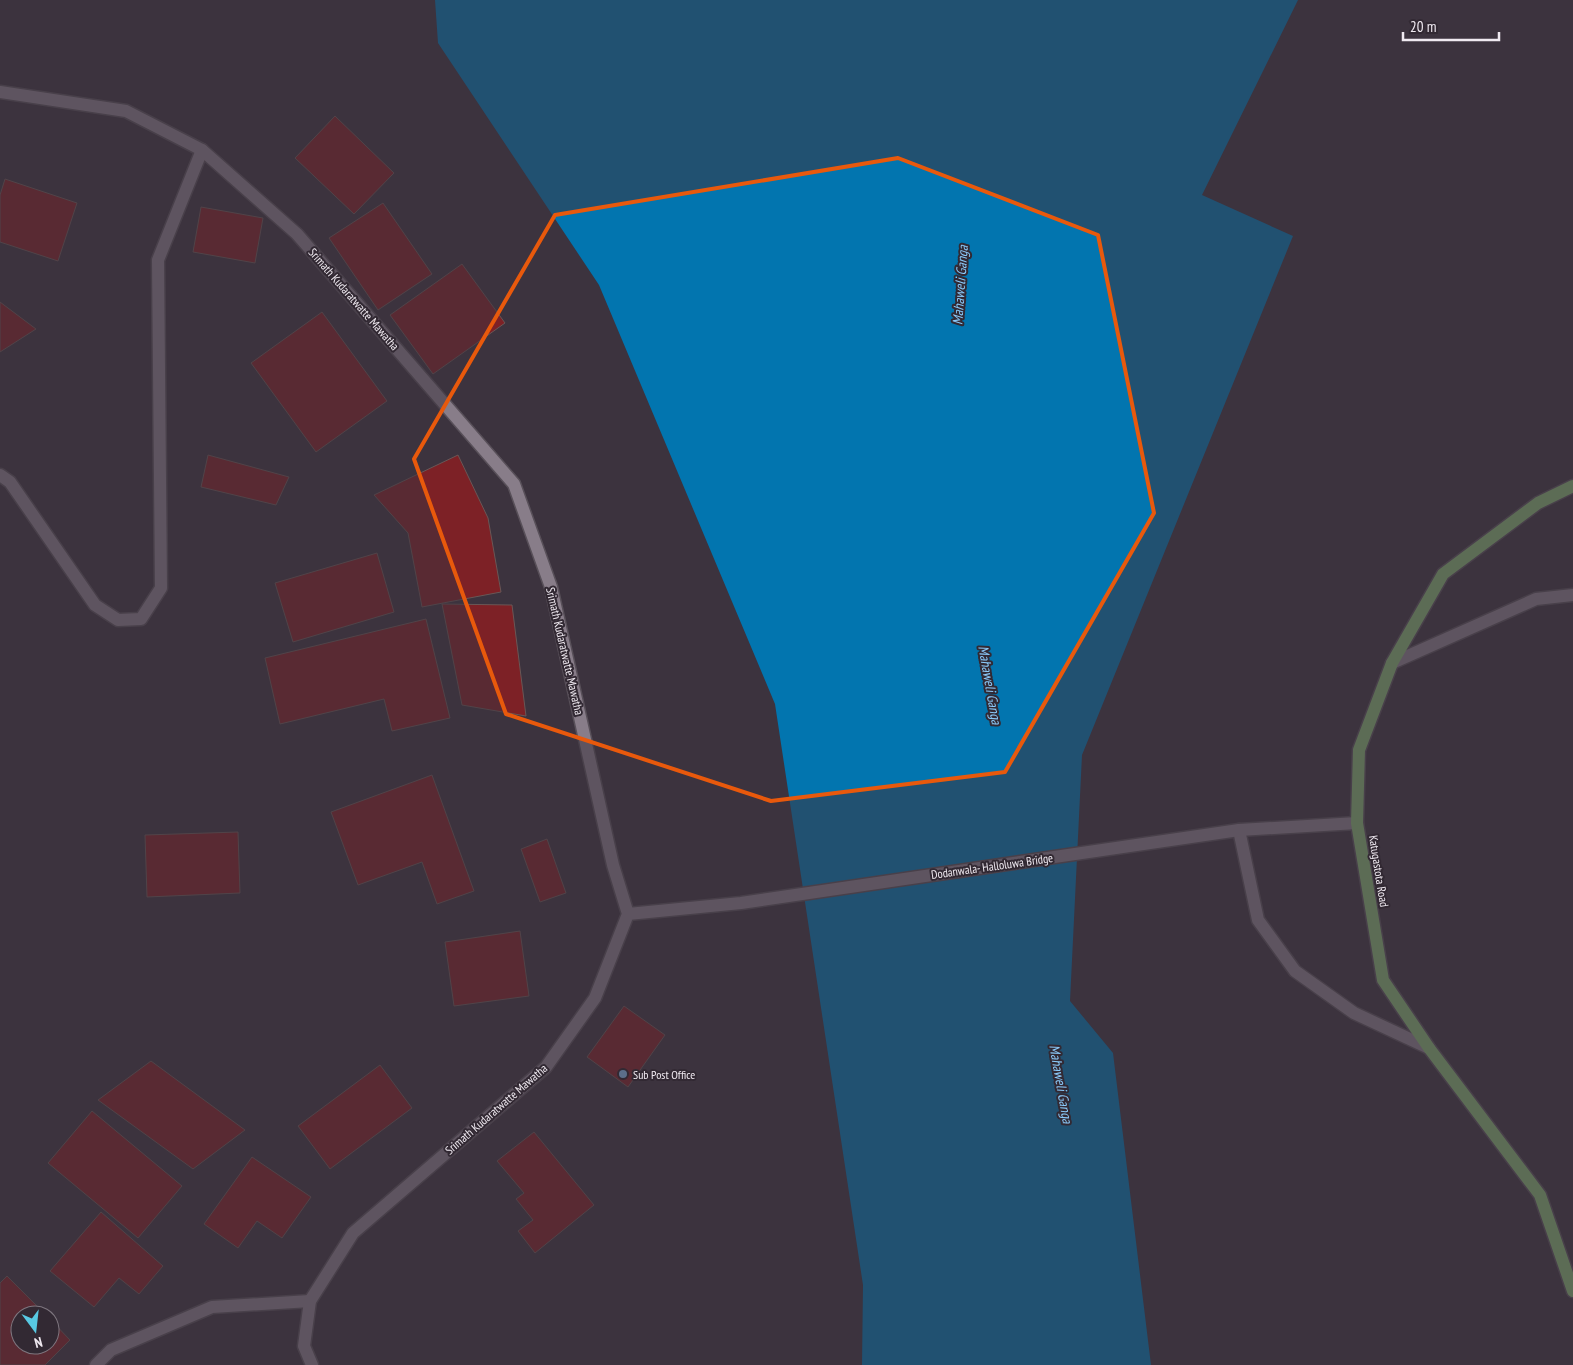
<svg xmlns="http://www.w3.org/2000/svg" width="1573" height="1365" font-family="'PT Sans Narrow',sans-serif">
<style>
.water{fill:#0275af}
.building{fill:#7d2126;stroke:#695756}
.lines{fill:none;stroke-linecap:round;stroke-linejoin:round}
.service-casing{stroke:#585059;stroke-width:15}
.minor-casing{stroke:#585059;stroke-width:15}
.tertiary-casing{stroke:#585059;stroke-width:15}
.primary-casing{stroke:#585059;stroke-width:15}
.service{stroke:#887d89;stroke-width:12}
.minor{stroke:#887d89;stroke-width:12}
.tertiary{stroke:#887d89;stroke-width:12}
.primary{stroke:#84b172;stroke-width:12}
.marked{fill:none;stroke:#e8590c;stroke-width:4;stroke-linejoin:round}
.service-dot{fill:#5c6f8a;stroke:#322933;stroke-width:2}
.labels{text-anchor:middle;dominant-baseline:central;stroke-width:4;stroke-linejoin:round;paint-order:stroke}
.street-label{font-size:12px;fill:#f0eaf1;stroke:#322933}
.poi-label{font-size:12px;fill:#f0eaf1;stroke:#322933;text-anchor:start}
.water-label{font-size:14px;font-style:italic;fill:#8bcafa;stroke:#322933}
</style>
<rect width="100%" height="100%" fill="#3c333e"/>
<path class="water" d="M435,0H1298L1202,195L1293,236L1082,755L1070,1001L1113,1053L1151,1365H862L863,1285L775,704L599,285L438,43Z"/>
<path class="building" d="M335,116L394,173L354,214L295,158Z
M5,179L77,203L58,261L0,242V195Z
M383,203L432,274L378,310L329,238Z
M201,207L263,218L255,263L193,252Z
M462,264L505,323L433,374L390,315Z
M0,302L36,329L0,352Z
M322,312L387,401L316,452L251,363Z
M208,455L289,477L276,505L201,487Z
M458,455L488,518L501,592L422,607L408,533L374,495Z
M377,553L394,612L293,642L275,583Z
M442,604L512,605L526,716L462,705Z
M426,619L450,718L392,731L384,699L280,724L265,658Z
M432,775L474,891L437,904L422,862L358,885L331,812Z
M238,832L240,893L147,897L145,835Z
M547,839L566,893L540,902L521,849Z
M520,931L529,996L454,1006L445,942Z
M624,1006L665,1035L628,1087L587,1057Z
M151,1061L245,1130L193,1169L98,1100Z
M380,1065L412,1108L330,1169L298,1126Z
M92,1111L182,1186L138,1238L48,1163Z
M534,1132L594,1205L535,1253L518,1231L533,1220L516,1199L524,1193L497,1161Z
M252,1157L311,1197L282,1238L257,1221L238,1248L204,1224Z
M101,1212L163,1266L139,1294L119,1278L94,1307L50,1271Z
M7,1276L46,1315H20V1345H50V1319L70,1340L45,1365H0V1283Z"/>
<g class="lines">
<defs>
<path id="service" d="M0,475L10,482L95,605L118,620L141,619L161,588L158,260L202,150
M1239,830L1258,920L1295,971L1354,1013L1429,1048
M96,1365L111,1350L212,1307L310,1301"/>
<path id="minor" d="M1392,663L1536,599L1573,595"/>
<path id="tertiary" d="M0,92L126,111L202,150L297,234L514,484L551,587L613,865L628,914L595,998L546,1067L353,1233L310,1301L304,1346L312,1365
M628,914L741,903L1239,830L1357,823"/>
<path id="primary" d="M1573,486L1538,503L1443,574L1392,663L1359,750L1357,823L1383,980L1429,1048L1540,1195L1573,1291"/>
</defs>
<use href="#service" class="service-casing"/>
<use href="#minor" class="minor-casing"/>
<use href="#tertiary" class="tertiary-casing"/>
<use href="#primary" class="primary-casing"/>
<use href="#service" class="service"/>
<use href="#minor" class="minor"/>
<use href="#tertiary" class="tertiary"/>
<use href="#primary" class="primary"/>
</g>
<path d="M0 0H1573V1365H0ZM898,158L1098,235L1154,513L1005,772L771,801L506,714L414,459L555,215Z" fill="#3c333e" fill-opacity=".55" fill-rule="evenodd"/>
<path class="marked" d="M898,158L1098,235L1154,513L1005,772L771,801L506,714L414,459L555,215Z"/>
<circle class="service-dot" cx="623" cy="1074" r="5"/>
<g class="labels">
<g class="street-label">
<text transform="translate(354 299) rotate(49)">Srimath Kudaratwatte Mawatha</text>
<text transform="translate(565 651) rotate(77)">Srimath Kudaratwatte Mawatha</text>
<text transform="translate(992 866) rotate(-8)">Dodanwala- Halloluwa Bridge</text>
<text transform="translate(1379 871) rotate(81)">Katugastota Road</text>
<text transform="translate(496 1109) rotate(-41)">Srimath Kudaratwatte Mawatha</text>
</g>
<g class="poi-label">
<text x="633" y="1074">Sub Post Office</text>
</g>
<g class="water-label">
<text transform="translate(960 285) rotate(-86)">Mahaweli Ganga</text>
<text transform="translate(990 685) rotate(80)">Mahaweli Ganga</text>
<text transform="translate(1061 1084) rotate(80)">Mahaweli Ganga</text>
</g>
</g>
<g transform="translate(35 1330) rotate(165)"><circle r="24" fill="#322933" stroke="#7e767f"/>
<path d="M0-4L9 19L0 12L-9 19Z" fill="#58c9e3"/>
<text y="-8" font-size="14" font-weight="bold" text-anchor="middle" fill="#f0eaf1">N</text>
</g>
<path d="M1403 32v8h96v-8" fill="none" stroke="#f0eaf1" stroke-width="2.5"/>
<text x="1410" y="32" font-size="15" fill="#f0eaf1" stroke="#322933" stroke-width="4" paint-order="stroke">20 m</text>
</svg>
